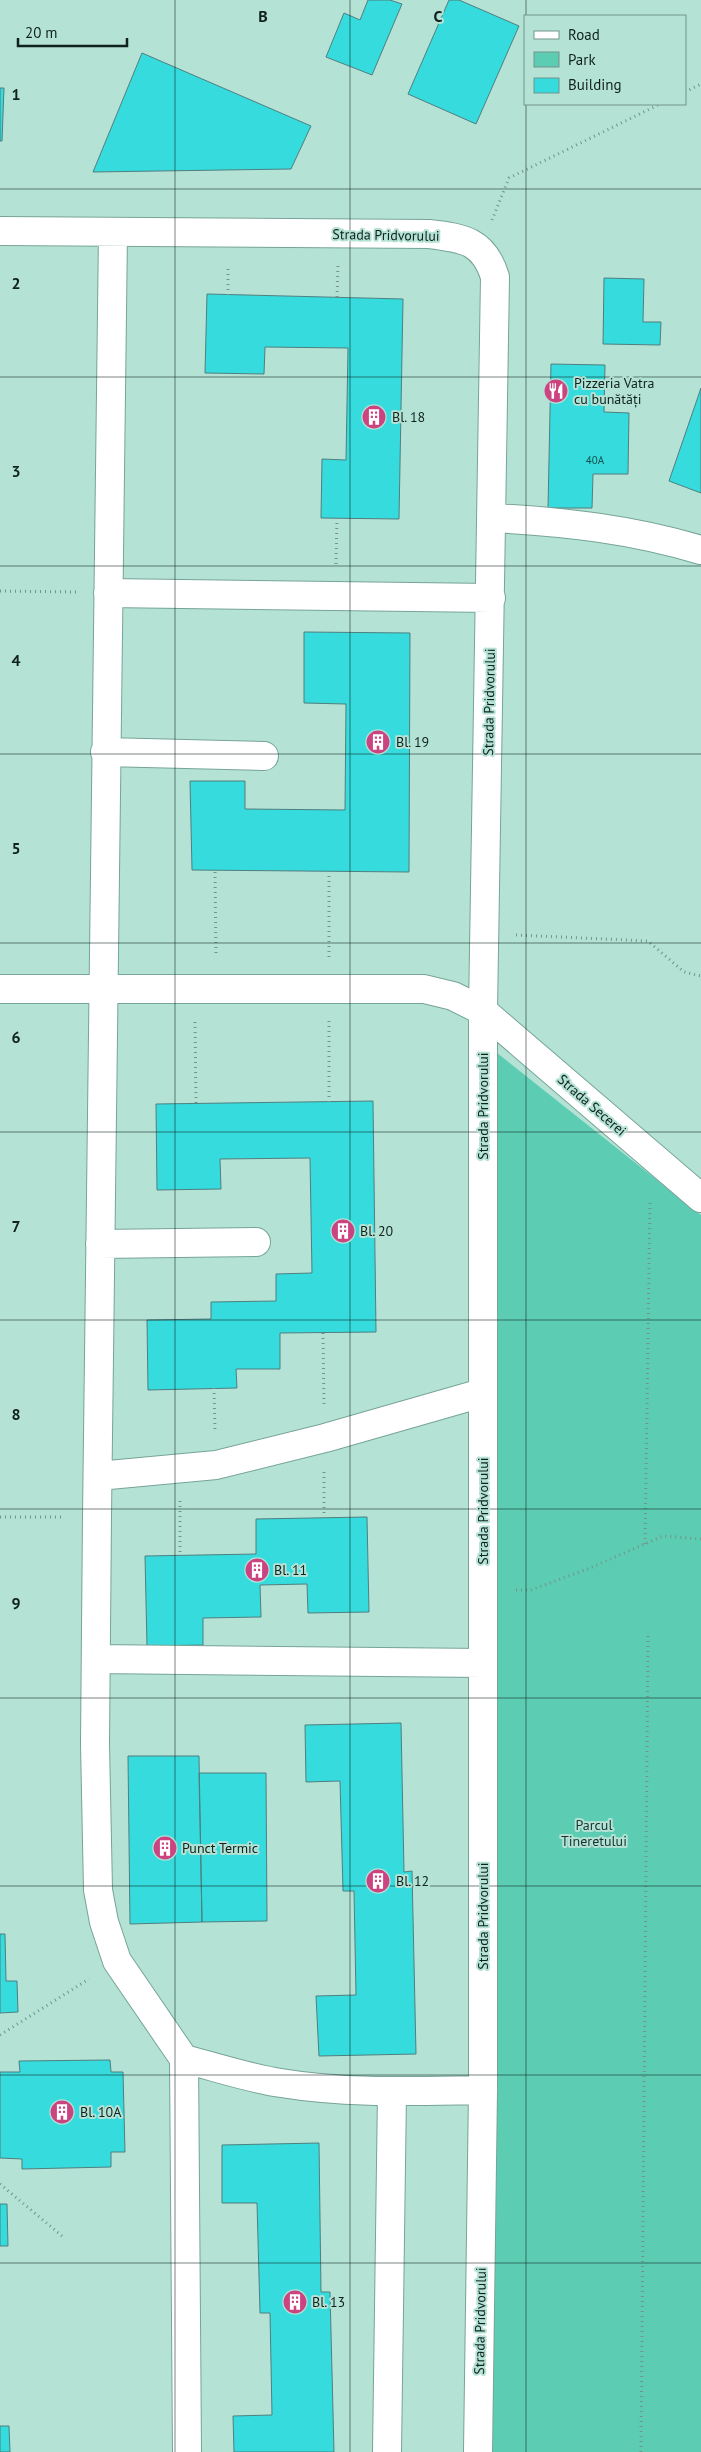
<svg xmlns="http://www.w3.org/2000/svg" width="701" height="2452" font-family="'PT Sans',sans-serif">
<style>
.green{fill:#5cccb3}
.building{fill:#35dbdd;stroke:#507f7f}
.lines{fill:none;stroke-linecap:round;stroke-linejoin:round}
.minor-casing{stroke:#77a498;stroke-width:30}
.path{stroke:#72958b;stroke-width:3;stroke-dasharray:1 4;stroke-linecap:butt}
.minor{stroke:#fff;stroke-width:28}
.grid{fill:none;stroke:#10221e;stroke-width:1;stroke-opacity:0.55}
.labels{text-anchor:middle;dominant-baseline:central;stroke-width:4;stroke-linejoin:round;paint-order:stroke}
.number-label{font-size:11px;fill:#19504e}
.street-label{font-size:14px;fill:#10221e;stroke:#b4e2d5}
.poi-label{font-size:14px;fill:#10221e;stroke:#b4e2d5;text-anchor:start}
.park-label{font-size:14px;fill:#16342d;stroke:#b4e2d5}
.grid-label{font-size:16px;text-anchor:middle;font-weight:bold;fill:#10221e;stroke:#b4e2d5;stroke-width:4;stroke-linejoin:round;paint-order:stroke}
</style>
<rect width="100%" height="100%" fill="#b4e2d5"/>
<path class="green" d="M487,1045L701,1215V2452H489Z"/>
<path class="building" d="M368,0H390L402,4L372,75L326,57L344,13L360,20Z
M449,0H459L519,26L476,124L408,94Z
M142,53L311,126L291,169L93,172Z
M0,88H4L2,141H0Z
M604,278L644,279L643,322H661L660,345L603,344Z
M207,294L403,299L399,519L321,518L322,459L346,460L348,348L265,347L264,374L205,373Z
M551,364L605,365L604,412L629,413L628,474H593L592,508H548Z
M701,388V493L669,481Z
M304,632L410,633L409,872L192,870L190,781H245V809L345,810L346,704L304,703Z
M373,1101L376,1332L280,1333V1369H236L237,1388L148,1390L147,1320L211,1319V1302L276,1301V1274L312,1273L310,1158L220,1159L221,1189L157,1190L156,1104Z
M367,1517L369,1612L308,1613L307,1584L260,1585L261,1617L203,1618V1645L147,1646L145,1556L256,1554V1519Z
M401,1723L404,1872L412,1871L416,2054L319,2056L316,1996L356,1995L354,1891H343L340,1781L306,1782L305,1725Z
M128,1756H199L202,1922L130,1924Z
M199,1773H266L267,1921L202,1922Z
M0,1934H5L6,1981H17L18,2012L0,2013Z
M110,2060L111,2072H123L125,2152H111V2167L22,2169V2159L0,2158V2072H20L19,2061Z
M319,2143L321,2292H330L334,2452H234L233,2416L272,2415L270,2313H260L257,2203H222V2145Z
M0,2204H7L8,2246H0Z
M0,2426H9L10,2452H0Z"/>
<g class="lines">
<defs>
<path id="minor" d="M0,231L429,234C464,238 484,241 495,277L483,1011V2090L478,2452
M113,232L97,1516L95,1744L98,1890L104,1922L117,1961L184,2059L187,2452
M493,518C566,522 630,529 701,550
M108,593L491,598
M105,752L264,756
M0,989H424L453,996L483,1011L701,1198
M100,1244L256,1242
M98,1476L216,1465L325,1438L482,1393
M96,1659L483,1663
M184,2059C216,2067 248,2078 281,2083C347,2094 416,2091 483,2090
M387,2452L392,2092"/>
</defs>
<use href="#minor" class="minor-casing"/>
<path class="path" d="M685,92L701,84
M492,220L509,178L660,104
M228,295V266
M337,297L338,265
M336,564L337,518
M0,591L77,592
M215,872L216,956
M516,935L648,941L684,972L701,976
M329,957V872
M329,1021V1103
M195,1022L196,1104
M323,1333L324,1405
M214,1388L215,1432
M180,1501V1556
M0,1517H64
M324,1518V1471
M645,1544L650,1199
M516,1590H531L590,1568L663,1536L701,1539
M0,2035L89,1979
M0,2184L62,2236
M641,2452L648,1634"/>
<use href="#minor" class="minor"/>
</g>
<path class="grid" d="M175,0V2452M350,0V2452M526,0V16M526,104V2452M0,189H701M0,377H701M0,566H701M0,754H701M0,943H701M0,1132H701M0,1320H701M0,1509H701M0,1698H701M0,1886H701M0,2075H701M0,2263H701"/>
<defs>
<symbol id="restaurant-disc" viewBox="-11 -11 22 22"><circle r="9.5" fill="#cb4381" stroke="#b4e2d5"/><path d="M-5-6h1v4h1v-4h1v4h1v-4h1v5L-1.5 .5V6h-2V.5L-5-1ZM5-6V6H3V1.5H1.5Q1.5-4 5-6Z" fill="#fff"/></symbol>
<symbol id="building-disc" viewBox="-11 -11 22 22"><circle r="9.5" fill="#cb4381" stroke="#b4e2d5"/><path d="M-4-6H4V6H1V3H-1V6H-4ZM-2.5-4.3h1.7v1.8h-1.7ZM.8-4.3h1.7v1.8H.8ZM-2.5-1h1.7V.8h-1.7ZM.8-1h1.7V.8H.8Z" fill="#fff"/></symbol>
</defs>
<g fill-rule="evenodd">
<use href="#restaurant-disc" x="542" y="377" width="28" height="28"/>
<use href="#building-disc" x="360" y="403" width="28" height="28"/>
<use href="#building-disc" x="364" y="728" width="28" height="28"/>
<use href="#building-disc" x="329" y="1217" width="28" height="28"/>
<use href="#building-disc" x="243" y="1556" width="28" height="28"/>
<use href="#building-disc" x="151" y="1834" width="28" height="28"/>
<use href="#building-disc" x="364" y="1867" width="28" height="28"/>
<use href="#building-disc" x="48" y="2098" width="28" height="28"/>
<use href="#building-disc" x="281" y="2288" width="28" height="28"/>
</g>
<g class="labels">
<g class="number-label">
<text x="595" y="460">40A</text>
</g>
<g class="street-label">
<text transform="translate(386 235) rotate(1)">Strada Pridvorului</text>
<text transform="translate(489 702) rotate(-89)">Strada Pridvorului</text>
<text transform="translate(592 1105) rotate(41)">Strada Secerei</text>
<text transform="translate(483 1106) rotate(-90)">Strada Pridvorului</text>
<text transform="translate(483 1511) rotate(-90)">Strada Pridvorului</text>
<text transform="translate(483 1916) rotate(-90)">Strada Pridvorului</text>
<text transform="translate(480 2321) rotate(-89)">Strada Pridvorului</text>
</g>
<g class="poi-label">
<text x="574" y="383">Pizzeria Vatra<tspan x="574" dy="16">cu bunătăți</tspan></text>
<text x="392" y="417">Bl. 18</text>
<text x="396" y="742">Bl. 19</text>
<text x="360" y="1231">Bl. 20</text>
<text x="274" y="1570">Bl. 11</text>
<text x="182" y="1848">Punct Termic</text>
<text x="396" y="1881">Bl. 12</text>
<text x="80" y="2112">Bl. 10A</text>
<text x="312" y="2302">Bl. 13</text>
</g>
<g class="park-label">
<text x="594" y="1825">Parcul<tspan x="594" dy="16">Tineretului</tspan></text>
</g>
</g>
<g class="grid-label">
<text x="263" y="22">B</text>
<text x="438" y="22">C</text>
<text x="16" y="100">1</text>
<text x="16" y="289">2</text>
<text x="16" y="477">3</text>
<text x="16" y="666">4</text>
<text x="16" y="854">5</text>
<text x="16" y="1043">6</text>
<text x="16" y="1232">7</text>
<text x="16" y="1420">8</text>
<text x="16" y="1609">9</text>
</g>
<rect x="524" y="15" width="162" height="90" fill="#b4e2d5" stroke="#72958c"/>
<rect x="534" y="31" width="25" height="8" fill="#ffffff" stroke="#72958c"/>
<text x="568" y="40" font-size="15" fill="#10221e">Road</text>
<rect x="534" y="52" width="25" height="15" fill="#5cccb3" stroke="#72958c"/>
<text x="568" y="65" font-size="15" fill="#10221e">Park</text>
<rect x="534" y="78" width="25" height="15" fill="#35dbdd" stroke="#72958c"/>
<text x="568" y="90" font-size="15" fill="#10221e">Building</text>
<path d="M18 38v8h109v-8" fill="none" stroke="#10221e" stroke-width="2.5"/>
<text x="25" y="38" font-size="15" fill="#10221e" stroke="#b4e2d5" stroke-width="4" paint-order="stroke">20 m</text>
</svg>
